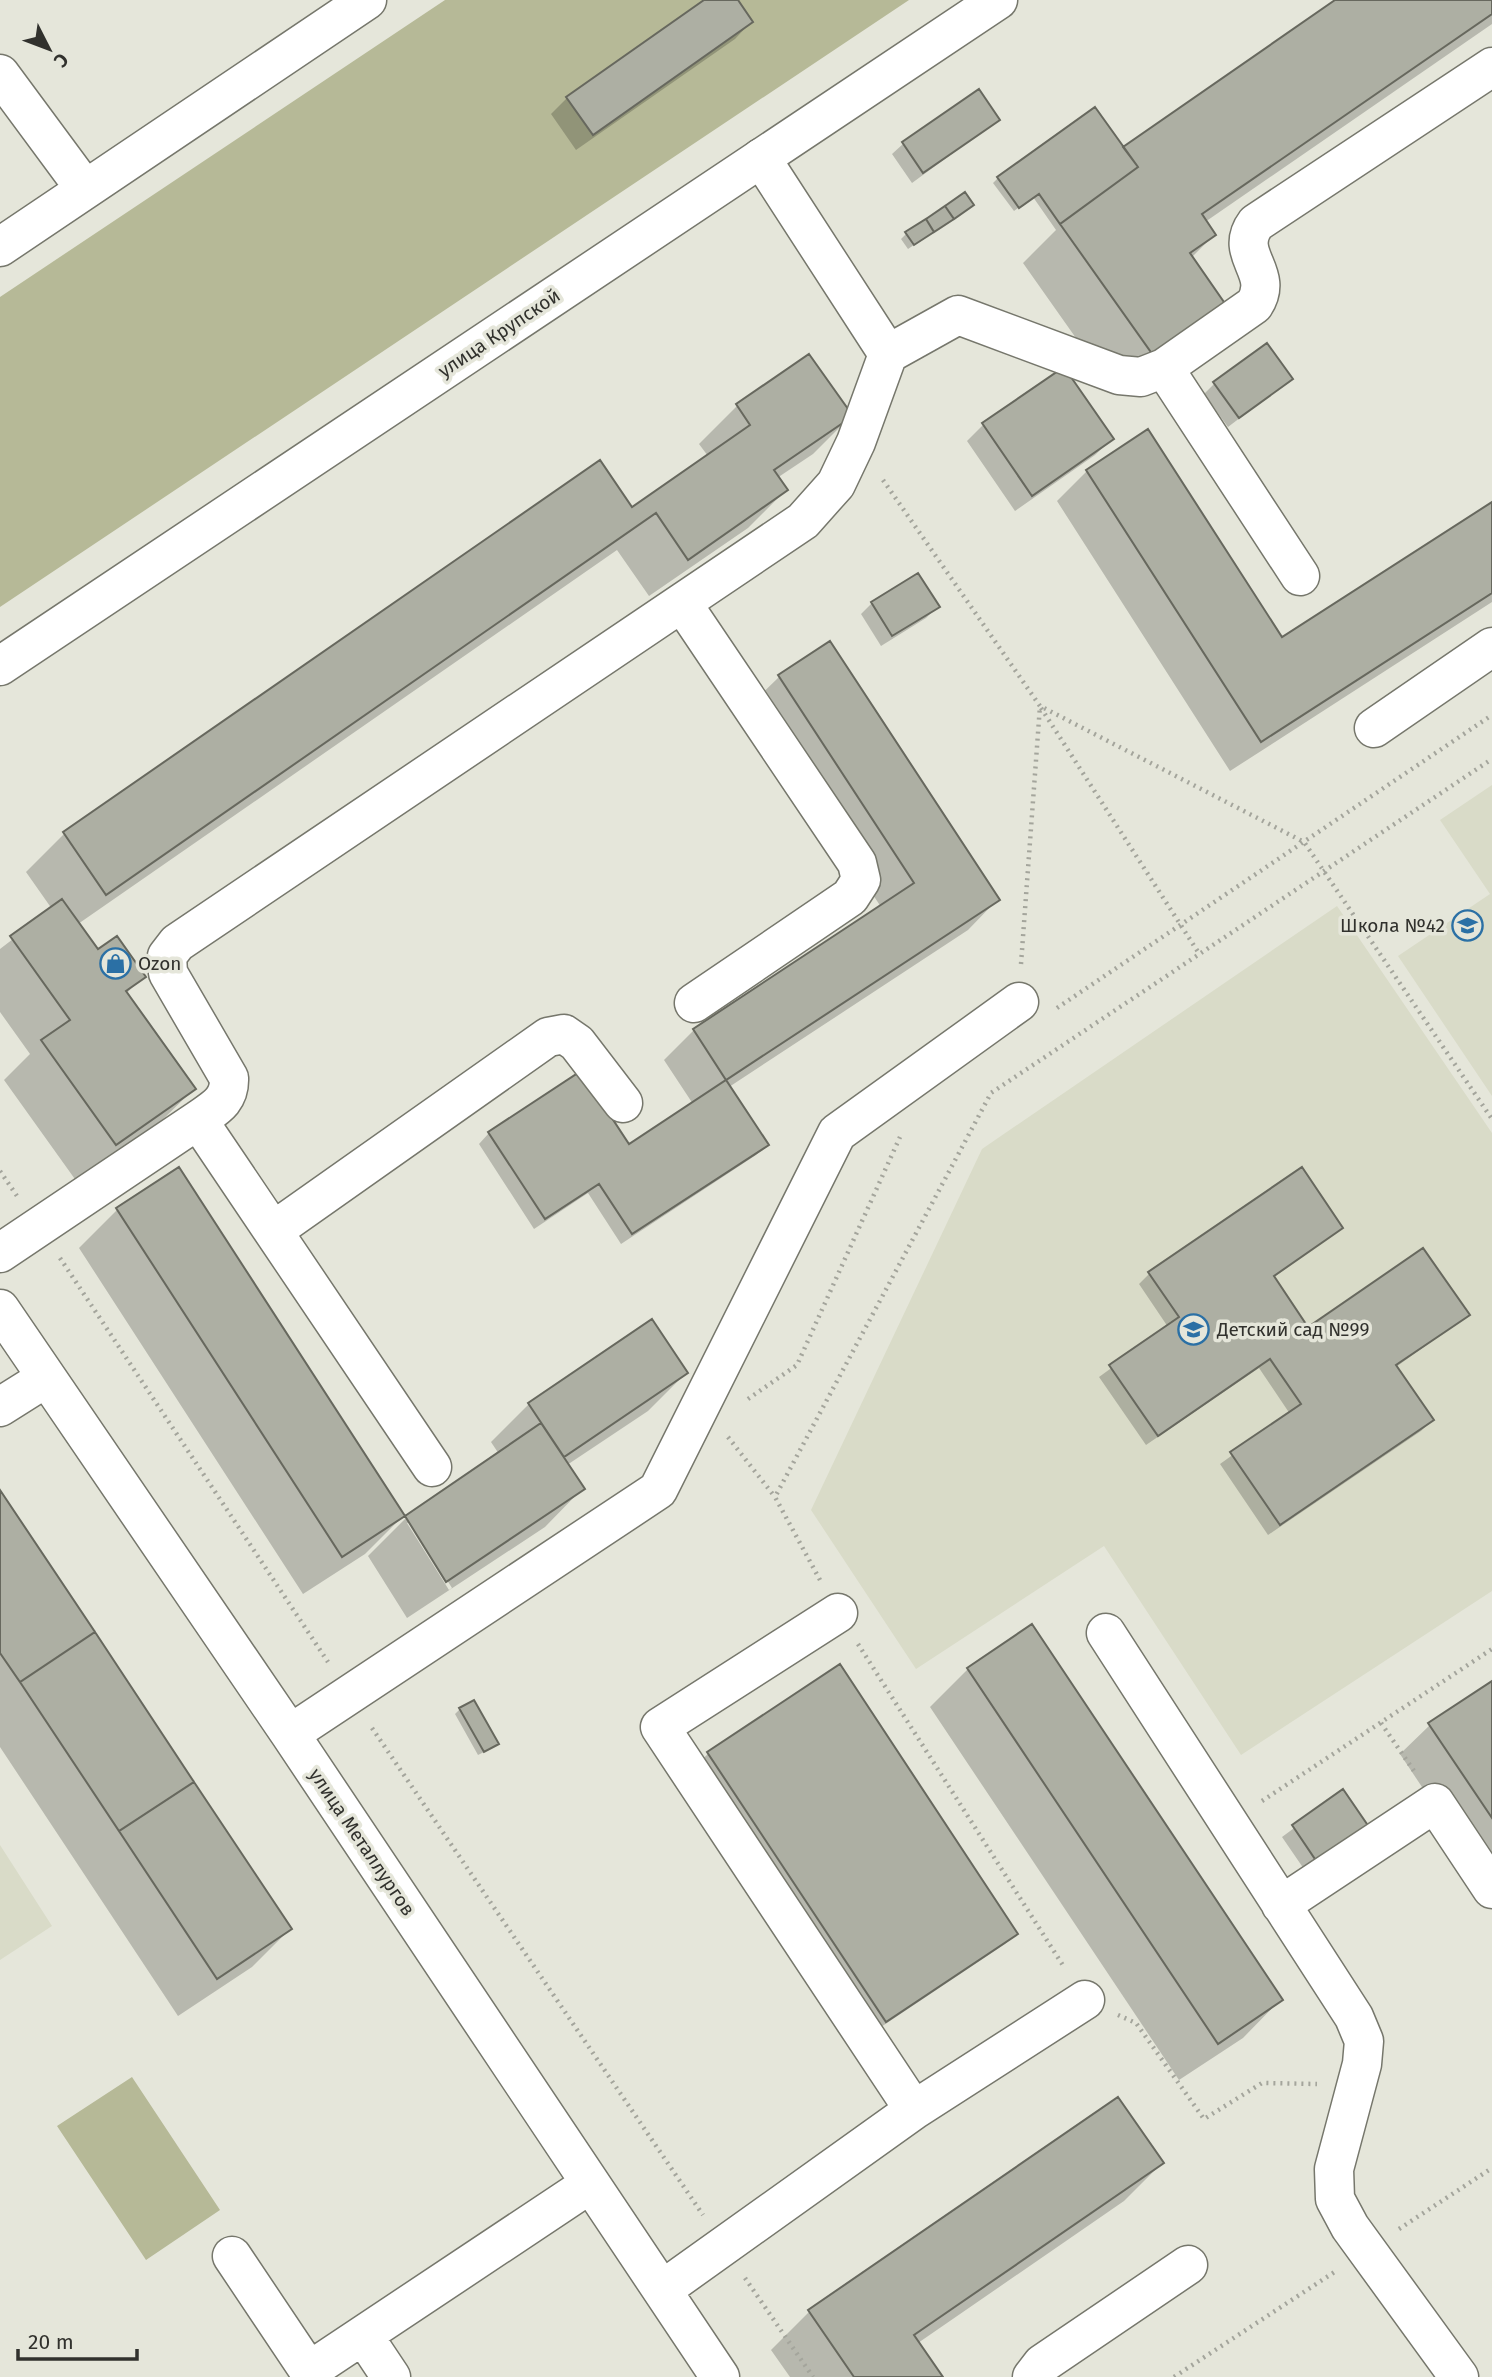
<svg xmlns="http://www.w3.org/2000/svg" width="1492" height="2377" font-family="'Fira Sans',sans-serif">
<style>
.built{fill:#d9dbc8}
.green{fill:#b6b997}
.shadow{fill:#0003;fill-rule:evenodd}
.building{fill:#adafa3;stroke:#67685e;stroke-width:2}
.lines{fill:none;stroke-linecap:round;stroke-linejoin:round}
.minor-casing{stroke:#76776c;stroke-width:41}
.major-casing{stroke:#76776c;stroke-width:41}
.path{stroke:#a4a59c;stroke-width:4.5;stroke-dasharray:2 5;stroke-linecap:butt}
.minor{stroke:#fff;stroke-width:38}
.major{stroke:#fff;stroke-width:38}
.labels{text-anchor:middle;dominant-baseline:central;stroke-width:7;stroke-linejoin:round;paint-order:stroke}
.street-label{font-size:19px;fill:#31312d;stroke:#e5e6da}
.poi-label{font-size:19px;fill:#31312d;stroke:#e5e6da;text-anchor:start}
</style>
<rect width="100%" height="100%" fill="#e5e6da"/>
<path class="built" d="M1492,785V1096L1398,956L1490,894L1440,820Z
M1337,906L1492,1133V1591L1241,1755L1104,1546L916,1669L811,1510L982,1149Z
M0,1845L52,1926L0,1960Z"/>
<path class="green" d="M445,0H909L0,607V297Z
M132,2077L220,2210L146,2260L57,2126Z"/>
<path class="shadow" d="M707,0H735L751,22L735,39L576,150L551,114L567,98Z
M1338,0H1492V24L1205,222L1214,235L1191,258L1223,305L1114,392L1023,263L1056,230L1033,197L1014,211L993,183L998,178L1123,149Z
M998,120L912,183L892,154L903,144Z
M965,194L967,209L908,249L901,239L906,234Z
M1291,379L1228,427L1204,394L1215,383Z
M737,406L851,416L813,454L777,478L786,490L748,528L649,596L617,550L78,924L97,952L143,976L126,994L194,1089L155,1127L77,1182L4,1080L30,1054L0,1012V949L52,909L26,872L64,834L600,462L632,509L708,456L699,444Z
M983,425L1112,439L1095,455L1015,511L967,441Z
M1087,471L1281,639L1492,504V602L1230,771L1057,501Z
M918,575L937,607L926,618L881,646L861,614L872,603Z
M779,677L997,900L968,930L729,1087L767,1144L756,1155L621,1244L588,1193L534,1229L479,1144L489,1133L628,1146L693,1104L664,1060L694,1030L881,907L749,706Z
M117,1210L403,1516L365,1554L303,1594L79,1248Z
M1341,1228L1273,1278L1308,1329L1468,1315L1396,1367L1432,1420L1421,1431L1268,1535L1220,1464L1290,1414L1259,1368L1146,1445L1099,1377L1168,1327L1139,1284L1150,1273Z
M652,1321L686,1373L648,1411L567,1465L583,1488L545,1527L407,1618L368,1556L406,1518L499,1454L491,1442L529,1404ZM407,1523H411L452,1588L449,1590Z
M0,1493L290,1929L252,1967L178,2016L0,1747Z
M1032,1627L1281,1999L1243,2038L1179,2080L930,1707L968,1669Z
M1492,1683V1892L1400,1754L1430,1725Z
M460,1709L497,1743L492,1748L478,1755L455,1714Z
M708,1754L1016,1934L1005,1944L875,2031L697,1764Z
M1343,1792L1367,1826L1306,1872L1282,1837Z
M1117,2099L1162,2163L1124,2201L918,2343L941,2377H790L771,2350L809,2312Z"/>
<path class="building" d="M704,0H738L753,22L593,135L566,97Z
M1335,0H1492V14L1202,214L1216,235L1190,253L1226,305L1153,355L1060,224L1138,167L1123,147Z
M979,89L1000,120L923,173L902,142Z
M1095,107L1138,167L1060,224L1039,194L1019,208L997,177Z
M965,192L974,205L954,219L945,206Z
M945,206L954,219L934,232L926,219Z
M926,219L934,232L914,245L905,232Z
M1267,343L1293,379L1239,418L1213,382Z
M809,354L853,416L774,470L788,490L688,560L656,513L106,895L63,832L600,460L632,507L750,425L736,404Z
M1064,367L1114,439L1032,496L982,423Z
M1148,429L1282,637L1492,502V593L1261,742L1086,470Z
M918,573L940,607L892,636L871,602Z
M830,641L1000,900L726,1080L693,1029L914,883L778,675Z
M62,899L98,949L117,936L146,977L126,991L196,1089L116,1145L41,1040L70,1020L10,936Z
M581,1071L629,1144L726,1080L769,1145L632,1234L599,1184L545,1219L488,1132Z
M179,1167L405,1516L342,1557L116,1208Z
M1302,1167L1343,1228L1274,1276L1308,1327L1423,1248L1470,1315L1396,1365L1434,1420L1280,1525L1230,1452L1301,1404L1270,1359L1158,1436L1109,1365L1179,1317L1148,1272Z
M652,1319L688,1373L564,1457L528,1403Z
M541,1423L585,1489L446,1582L405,1516Z
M0,1490L95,1632L20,1682L0,1653Z
M1032,1624L1283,2000L1218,2044L967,1668Z
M95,1632L194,1782L119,1831L20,1682Z
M840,1664L1018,1934L886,2022L707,1752Z
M1492,1681V1818L1428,1723Z
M474,1700L499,1744L484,1752L459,1708Z
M194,1782L292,1929L217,1979L119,1831Z
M1343,1789L1369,1827L1317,1862L1292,1825Z
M1118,2097L1164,2163L914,2335L943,2377H854L808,2310Z"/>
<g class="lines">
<defs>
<path id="minor" d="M0,74L85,189
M761,158L888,354
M0,247L367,0
M1164,368L1300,576
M682,603L857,863L861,880L850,897L694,1003
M1374,728L1492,647
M198,1120L432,1467
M273,1231L548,1037L564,1034L577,1043L623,1103
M0,1253L198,1120C215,1108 230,1101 229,1078L168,973L167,956L177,943L803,521L836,484L856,442L888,354L958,315L1119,375L1141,377L1164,368L1254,305C1276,272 1232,255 1256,223L1492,67
M0,1309L290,1734L720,2377
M0,1407L46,1378
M838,1613L660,1727L914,2110
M1106,1633L1354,2017L1364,2041L1362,2064L1334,2169L1335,2199L1350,2227L1459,2377
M290,1734L658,1490L837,1133L1019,1002
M1281,1905L1435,1803L1492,1889
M232,2256L309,2371L590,2184
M662,2290L914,2110L1085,2000
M363,2335L391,2377
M1032,2377L1042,2364L1188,2265"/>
<path id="major" d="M0,666L998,0"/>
</defs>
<use href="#minor" class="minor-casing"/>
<use href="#major" class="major-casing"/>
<path class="path" d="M883,480L1040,706L1304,842L1492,1119
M1041,708L1200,955
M1021,964L1040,706
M1057,1008L1492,715
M0,1171L17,1196
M60,1258L328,1662
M748,1399L797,1365L900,1137
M728,1437L775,1497
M820,1580L775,1497L991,1093L1492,759
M858,1644L1064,1967
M1381,1723L1414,1771
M372,1728L703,2215
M1262,1801L1492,1649
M1118,2015L1136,2023L1204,2119L1262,2083L1317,2084
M1399,2229L1492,2168
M745,2278L813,2377
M1174,2377L1336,2271"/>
<use href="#minor" class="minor"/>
<use href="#major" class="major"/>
</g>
<defs>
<symbol id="school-ring" viewBox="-11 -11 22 22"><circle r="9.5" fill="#e5e6da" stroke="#2b70a5" stroke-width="1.5"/><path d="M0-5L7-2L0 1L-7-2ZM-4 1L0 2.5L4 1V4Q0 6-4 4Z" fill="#2b70a5"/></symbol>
<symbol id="shop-ring" viewBox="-11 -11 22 22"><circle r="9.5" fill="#e5e6da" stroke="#2b70a5" stroke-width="1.5"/><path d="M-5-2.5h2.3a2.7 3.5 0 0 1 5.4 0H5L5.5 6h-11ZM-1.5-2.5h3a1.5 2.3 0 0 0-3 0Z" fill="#2b70a5"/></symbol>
</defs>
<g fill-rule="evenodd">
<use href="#school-ring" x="1450" y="908" width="35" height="35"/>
<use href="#shop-ring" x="98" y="946" width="35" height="35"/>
<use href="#school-ring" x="1176" y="1312" width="35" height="35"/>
</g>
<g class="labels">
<g class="street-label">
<text transform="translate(499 333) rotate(-34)">улица Крупской</text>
<text transform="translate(362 1842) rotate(56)">улица Металлургов</text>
</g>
<g class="poi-label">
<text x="1445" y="925" text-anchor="end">Школа №42</text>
<text x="138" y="963">Ozon</text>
<text x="1217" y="1329">Детский сад №99</text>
</g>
</g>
<g transform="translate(49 49) rotate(132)" stroke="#e5e6da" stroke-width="5" paint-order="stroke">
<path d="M0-5L12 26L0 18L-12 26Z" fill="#31312d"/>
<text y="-10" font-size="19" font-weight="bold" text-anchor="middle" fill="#31312d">С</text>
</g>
<path d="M18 2349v10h119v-10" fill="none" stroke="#31312d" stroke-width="3.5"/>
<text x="28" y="2349" font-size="21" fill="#31312d" stroke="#e5e6da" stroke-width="5" paint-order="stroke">20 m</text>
</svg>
